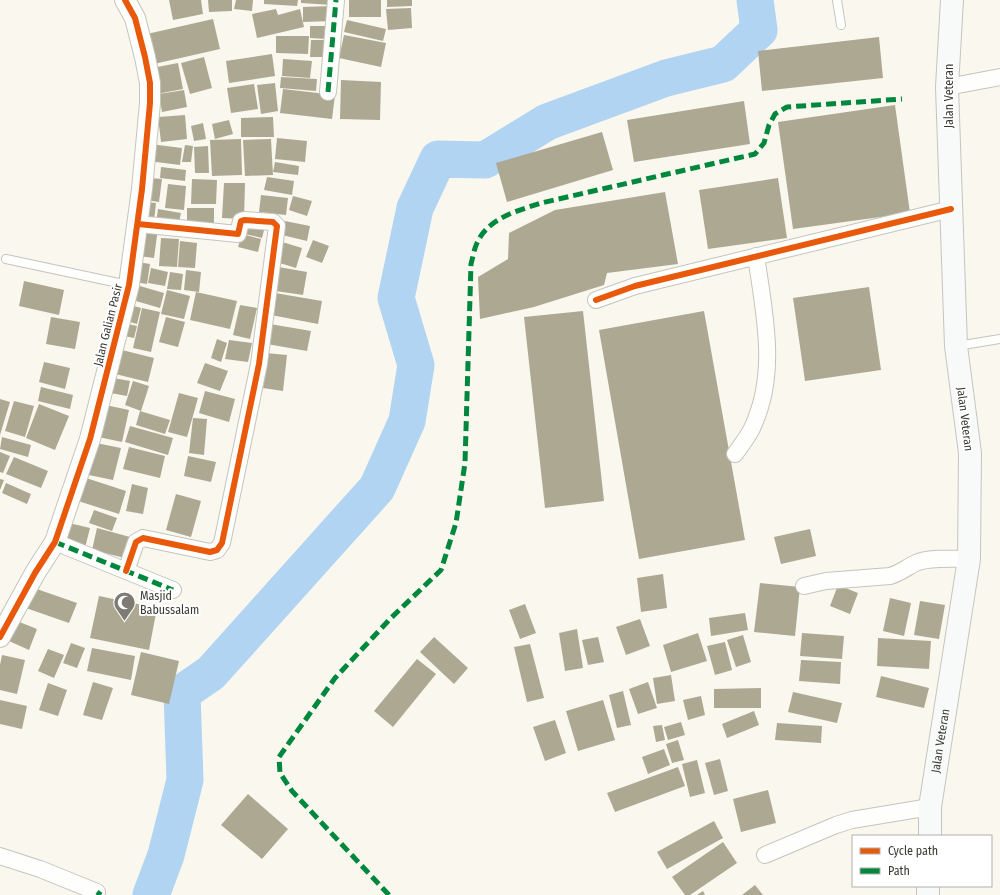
<svg xmlns="http://www.w3.org/2000/svg" width="1000" height="895" font-family="'Fira Sans Condensed',sans-serif">
<style>
.lines{fill:none;stroke-linecap:round;stroke-linejoin:round}
.river{stroke:#b0d4f2;stroke-width:37}
.building{fill:#aca892}
.service-casing{stroke:#c5c4bc;stroke-width:10}
.minor-casing{stroke:#c5c4bc;stroke-width:18}
.tertiary-casing{stroke:#c5c4bc;stroke-width:22}
.secondary-casing{stroke:#c5c4bc;stroke-width:24}
.service{stroke:#fefefc;stroke-width:8}
.minor{stroke:#fefefc;stroke-width:16}
.tertiary{stroke:#fefefc;stroke-width:20}
.secondary{stroke:#f8f9f9;stroke-width:22}
.quiet{stroke:#00873e;stroke-width:5;stroke-dasharray:10 5;stroke-linecap:butt}
.cycleway-casing{stroke:#fff;stroke-width:8}
.cycleway{stroke:#e8590c;stroke-width:6}
.labels{text-anchor:middle;dominant-baseline:central;stroke-width:4;stroke-linejoin:round;paint-order:stroke}
.street-label{font-size:12px;fill:#393831;stroke:#fff}
.poi-label{font-size:12px;fill:#393831;stroke:#fff;text-anchor:start}
</style>
<rect width="100%" height="100%" fill="#faf8ee"/>
<g class="lines">
<path class="river" d="M151,895L166,855L185,780L182,693L211,673L377,488L407,421L416,365L396,298L415,208L438,159L485,160L547,122L666,78L723,64L759,30L755,0"/>
</g>
<path class="building" d="M169,0H201L203,14L173,20Z
M208,0H232V11L209,12Z
M236,0H253L252,11L234,9Z
M264,0H298L297,6L264,4Z
M301,0H332V5L301,3Z
M349,0H381V17H349Z
M387,0H412V6L387,7Z
M332,6V21L303,22V7Z
M411,8L412,28L388,30L386,9Z
M276,9L278,15L300,9L304,27L257,38L252,14Z
M213,19L220,49L154,64L147,34Z
M347,20L386,29L383,41L344,32Z
M310,26H326V39L310,38Z
M344,35L386,43L381,67L339,58Z
M276,36H309L308,54L276,53Z
M879,37L883,78L762,91L758,51Z
M311,40H328L327,57H310Z
M272,54L275,76L229,83L226,61Z
M204,57L212,88L190,94L181,63Z
M283,59L312,61L310,78L282,76Z
M178,63L183,89L157,94L152,68Z
M281,77L317,79L316,91L280,88Z
M341,80L381,82L380,120L340,119Z
M275,83L278,111L261,114L257,85Z
M254,84L258,109L231,113L227,88Z
M283,89L335,95L332,119L280,113Z
M184,90L187,107L162,112L159,94Z
M744,101L750,144L634,162L627,120Z
M895,105L910,213L793,229L778,122Z
M185,115L187,139L161,142L158,117Z
M273,117L274,137H241V118Z
M229,120L233,134L215,139L212,124Z
M203,123L206,139L194,141L191,126Z
M602,132L613,170L507,202L496,163Z
M277,138L307,141L305,162L275,159Z
M241,139L242,175L212,176L210,140Z
M271,139L273,175L245,176L243,140Z
M150,144L182,148L180,165L148,161Z
M185,145L193,146L191,162H182Z
M208,146L209,173H195L194,147Z
M275,162L299,166L298,175L273,172Z
M161,167L186,170L185,181L160,178Z
M267,177L294,181L292,195L264,190Z
M149,178L162,179L159,202L146,200Z
M778,178L787,238L708,249L699,190Z
M192,179L217,180L216,204H191Z
M224,183H245L244,219L222,218Z
M168,184L186,186L184,210L165,208Z
M665,192L678,264L607,273L604,285L534,307L480,319L478,277L508,259L509,233L555,210Z
M261,195L288,198L286,215L259,212Z
M293,196L312,201L307,216L289,210Z
M144,202L156,203L154,221L142,220Z
M187,208H214V225L187,226Z
M158,209L181,213L178,227L156,223Z
M285,221L310,226L307,241L282,235Z
M248,222L265,226L262,238L245,234Z
M143,226L158,228L154,258L139,256Z
M242,234L261,239L258,252L238,247Z
M161,238L179,239L177,267L159,266Z
M313,240L329,246L322,263L306,257Z
M180,241L197,243L195,268L178,267Z
M279,241L302,248L296,268L273,261Z
M138,262L150,264L147,284L135,282Z
M273,266L307,272L303,295L269,290Z
M151,268L168,272L165,286L148,283Z
M186,270L201,272L199,292L184,290Z
M170,272L183,274L181,290L167,289Z
M24,281L64,290L59,315L19,306Z
M133,284L164,293L160,308L129,299Z
M869,287L881,370L805,381L793,298Z
M167,290L190,296L184,319L161,314Z
M196,292L237,301L230,329L190,320Z
M275,293L322,301L318,324L271,315Z
M127,304L141,308L137,324L123,320Z
M240,305L257,308L250,339L233,335Z
M142,308L160,312L151,352L133,348Z
M583,311L604,501L545,508L524,317Z
M704,311L745,540L639,559L599,330Z
M51,317L80,322L75,349L46,344Z
M166,317L185,322L178,347L159,342Z
M123,323L137,326L134,338L120,335Z
M270,324L311,331L307,351L267,344Z
M217,339L227,343L221,362L211,358Z
M229,340L252,343L248,362L225,359Z
M118,349L154,358L148,382L111,373Z
M266,353L287,355L283,391L263,388Z
M44,362L70,368L65,389L39,382Z
M205,363L228,371L220,391L197,383Z
M108,377L130,381L127,396L105,392Z
M133,381L149,386L141,411L125,405Z
M41,387L73,395L70,409L38,401Z
M205,391L235,399L229,422L199,413Z
M179,393L198,398L187,437L168,432Z
M0,399L10,402L0,435Z
M14,401L34,406L25,437L5,431Z
M39,404L69,416L55,450L26,438Z
M101,404L129,410L122,442L94,436Z
M140,411L170,420L165,434L136,425Z
M193,418L207,419L204,455L189,453Z
M130,426L173,438L168,455L125,442Z
M2,437L31,445L28,457L0,449Z
M91,442L121,448L113,480L84,474Z
M129,447L165,456L160,478L123,469Z
M0,452L10,456L3,473L0,472Z
M188,456L216,462L211,482L184,476Z
M14,457L48,471L41,488L6,474Z
M83,477L126,491L119,514L75,500Z
M0,479L4,480L0,490Z
M6,483L31,494L27,504L2,493Z
M132,484L148,488L143,514L126,511Z
M176,494L201,501L191,537L166,530Z
M94,510L117,518L112,531L89,523Z
M69,523L90,528L85,548L64,542Z
M97,528L130,537L125,558L92,550Z
M810,529L816,556L781,564L774,537Z
M663,574L667,608L641,612L637,578Z
M760,583L800,587L795,636L754,632Z
M838,585L858,593L850,614L830,606Z
M31,587L77,603L69,623L23,607Z
M99,596L157,608L149,650L90,638Z
M890,598L911,603L904,636L883,631Z
M920,601L945,605L939,639L914,635Z
M525,604L536,633L520,639L509,610Z
M745,613L748,630L711,636L709,618Z
M640,619L650,646L626,655L616,627Z
M17,621L37,629L29,650L9,641Z
M577,629L583,668L565,671L559,633Z
M698,633L707,661L671,672L663,645Z
M802,633L844,636L842,659L800,656Z
M743,635L751,662L736,667L727,640Z
M434,637L468,668L454,684L420,652Z
M598,637L604,662L588,665L582,640Z
M878,638L931,641L929,669L877,666Z
M725,642L732,670L715,675L707,646Z
M71,643L85,648L77,668L63,663Z
M530,644L544,698L527,702L514,647Z
M92,648L135,656L131,680L87,671Z
M48,649L64,655L54,678L38,671Z
M141,652L179,661L169,704L131,695Z
M2,655L25,660L17,694L0,690V665Z
M417,659L436,674L393,727L374,711Z
M801,660L841,662L840,684L799,681Z
M671,675L675,701L657,704L653,678Z
M881,676L929,688L924,708L876,697Z
M93,682L113,688L102,720L83,715Z
M648,682L657,708L638,714L629,689Z
M48,683L67,690L58,716L39,710Z
M761,688V708H714V689Z
M623,691L631,725L617,728L609,695Z
M793,692L842,703L837,723L788,712Z
M701,696L705,715L688,720L683,700Z
M0,700L27,706L22,729L0,724Z
M603,700L615,740L578,751L566,711Z
M754,711L759,725L727,738L722,724Z
M555,720L566,753L545,761L533,727Z
M681,722L685,735L668,740L664,727Z
M777,723L822,726L821,743L775,740Z
M662,725L665,740L656,742L653,726Z
M678,740L684,760L672,763L666,744Z
M664,749L670,765L648,774L642,757Z
M720,759L728,791L714,795L705,763Z
M697,760L705,793L690,797L682,764Z
M678,767L685,786L615,812L607,793Z
M768,790L776,823L741,832L733,799Z
M248,794L288,829L262,859L221,825Z
M714,821L723,838L667,869L657,852Z
M723,842L737,863L690,895H685L672,877Z
M755,885L763,895H742Z
M703,891L705,895H697Z"/>
<g class="lines">
<defs>
<path id="service" d="M837,0L841,25
M6,259L128,285
M957,346L1000,339"/>
<path id="minor" d="M947,87L1000,77
M328,92L336,0
M596,300L635,286L951,209
M735,454C741,445 749,436 753,426C778,372 764,312 756,256
M55,542L173,590
M126,571L136,542L143,538L210,552L217,550L222,543L259,364L277,226L273,222L244,220L241,221L238,234L138,224
M804,586L826,581L890,576C901,573 908,566 918,562C933,557 953,559 969,559
M765,855L836,825L852,820L930,807
M0,856L40,869L97,892"/>
<path id="tertiary" d="M0,637L35,573L55,542L90,439L129,285L142,189L150,103V83L145,57L135,18L125,0"/>
<g id="secondary">
<path id="s1" d="M930,836V807L969,559L970,453L956,346L947,87L952,0"/>
<path d="M928,895V886"/>
</g>
</defs>
<use href="#service" class="service-casing"/>
<use href="#minor" class="minor-casing"/>
<use href="#tertiary" class="tertiary-casing"/>
<use href="#secondary" class="secondary-casing"/>
<use href="#service" class="service"/>
<use href="#minor" class="minor"/>
<use href="#tertiary" class="tertiary"/>
<use href="#secondary" class="secondary"/>
<path class="quiet" d="M328,92L336,0
M55,542L173,590
M97,892L101,895
M389,895L292,791L280,773L279,757L335,678L391,618L441,570L456,523L465,463L471,264C473,257 474,249 477,243C488,218 517,211 541,203L755,154L764,143L769,125L775,114L787,107L902,99"/>
<defs>
<path id="cycleway" d="M596,300L635,286L951,209
M126,571L136,542L143,538L210,552L217,550L222,543L259,364L277,226L273,222L244,220L241,221L238,234L138,224
M0,637L35,573L55,542L90,439L129,285L142,189L150,103V83L145,57L135,18L125,0"/>
</defs>
<use href="#cycleway" class="cycleway-casing"/>
<use href="#cycleway" class="cycleway"/>
</g>
<defs>
<symbol id="mosque-pin" viewBox="-11 -11 22 30"><path d="M0 17L-7.5 6A9.5 9.5 0 1 1 7.5 6Z" fill="#7d7b73" stroke="#fff"/><path d="M3.5-4.9A6 6 0 1 0 3.5 4.9A5 5 0 1 1 3.5-4.9Z" fill="#fff"/></symbol>
</defs>
<g fill-rule="evenodd">
<use href="#mosque-pin" x="112" y="590" width="25" height="34"/>
</g>
<g class="labels">
<g class="street-label">
<text transform="translate(949 96) rotate(-90)">Jalan Veteran</text>
<text transform="translate(108 325) rotate(-76)">Jalan Galian Pasir</text>
<text transform="translate(965 419) rotate(83)">Jalan Veteran</text>
<text stroke="none"><textPath href="#s1" startOffset="96">Jalan Veteran</textPath></text>
</g>
<g class="poi-label">
<text x="140" y="596">Masjid<tspan x="140" dy="14">Babussalam</tspan></text>
</g>
</g>
<rect x="852" y="835" width="140" height="52" fill="#ffffff" stroke="#b0afad"/>
<rect x="860" y="848" width="20" height="6" fill="#e8590c" stroke="#b0afad"/>
<text x="888" y="855" font-size="12" fill="#393831">Cycle path</text>
<rect x="860" y="868" width="20" height="6" fill="#00873e" stroke="#b0afad"/>
<text x="888" y="875" font-size="12" fill="#393831">Path</text>
</svg>
